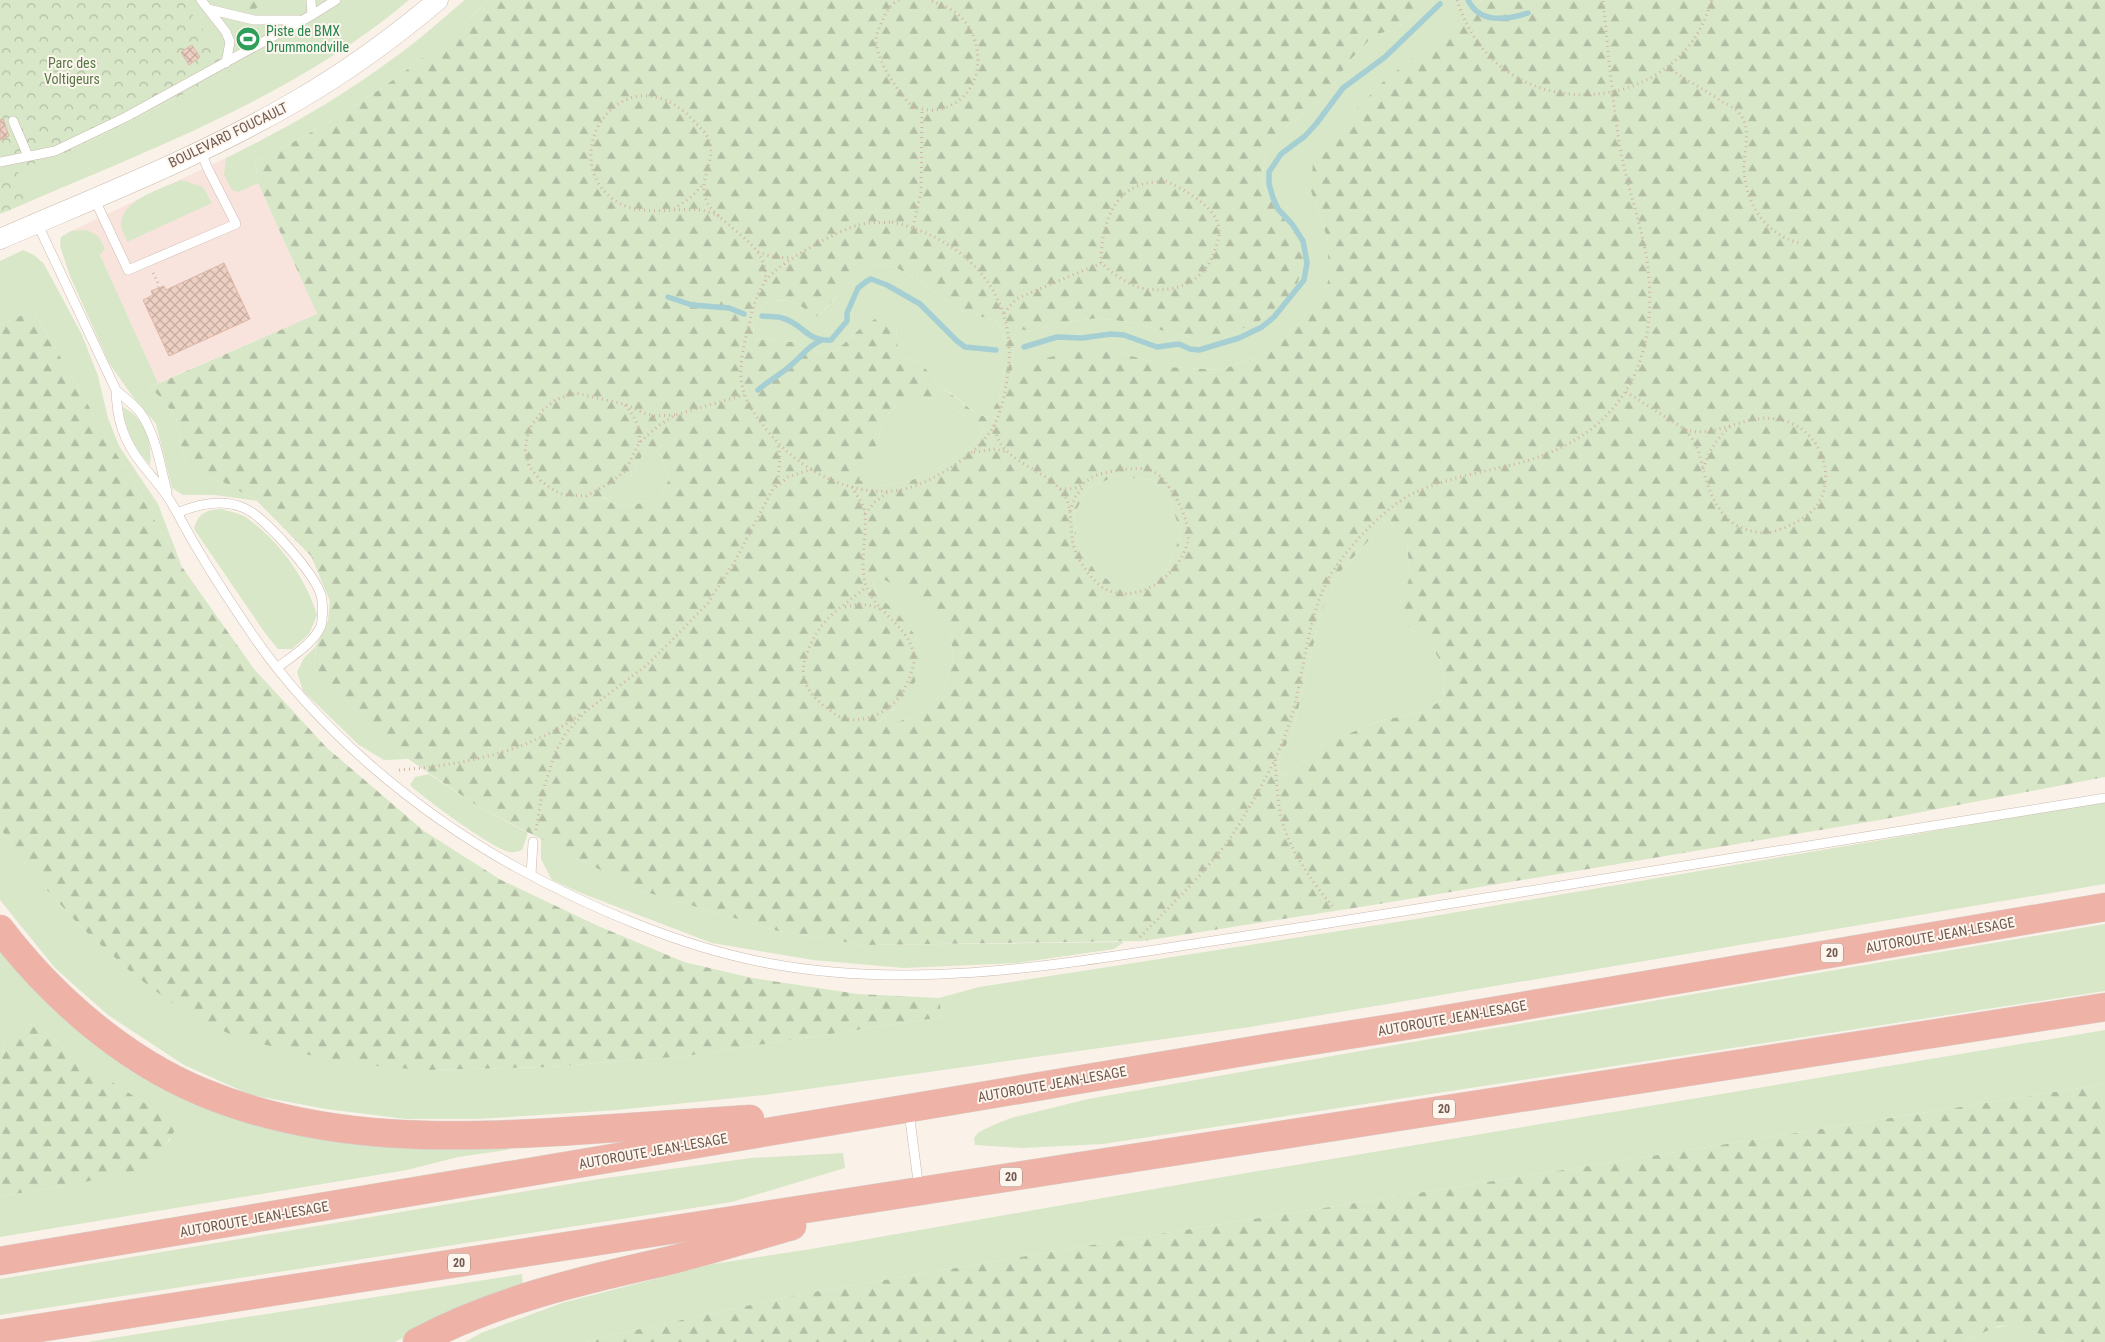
<svg xmlns="http://www.w3.org/2000/svg" width="2105" height="1342" font-family="'Roboto Condensed',sans-serif">
<style>
.commercial{fill:#f9e4dd}
.grass{fill:#d7e7c8}
.forest{fill:url(#forest-firs);fill-rule:evenodd}
.park{fill:url(#park-crowns)}
.lines{fill:none;stroke-linecap:round;stroke-linejoin:round}
.stream{stroke:#a6cfd3;stroke-width:5.5}
.building{fill:url(#building-cross-hatch);stroke:#deb6a5}
.service-casing{stroke:#cbbaaf;stroke-width:10}
.tertiary-casing{stroke:#cbbaaf;stroke-width:21}
.motorway-casing{stroke:#d8d1ce;stroke-width:29}
.path{stroke:#d2b4a6;stroke-width:3;stroke-dasharray:1 4;stroke-linecap:butt}
.service{stroke:#fff;stroke-width:9}
.tertiary{stroke:#fff;stroke-width:20}
.motorway{stroke:#eeb3a6;stroke-width:28}
.labels{text-anchor:middle;dominant-baseline:central;stroke-width:4;stroke-linejoin:round;paint-order:stroke}
.shield{fill:#fdf6ee;stroke:#9c887f;stroke-width:1}
.shield-label{font-size:12px;font-weight:bold;fill:#72594f}
.leisure-label{font-size:14px;fill:#27864d;stroke:#fdf6ee;text-anchor:start}
.park-label{font-size:14px;fill:#597748;stroke:#fdf6ee}
.street-label{font-size:14px;fill:#72594f;stroke:#fdf6ee}
</style>
<defs>
<pattern id="forest-firs" width="22" height="20" patternUnits="userSpaceOnUse" patternTransform="scale(1.25)"><rect width="22" height="20" fill="#d7e7c8"/><path d="M5 1l3.5 6h-7zM16 11l3.5 6h-7z" fill="#b3bea5"/></pattern>
<pattern id="park-crowns" width="20" height="18" patternUnits="userSpaceOnUse" patternTransform="scale(1.25)"><rect width="20" height="18" fill="#d7e7c8"/><path d="M2 6a3 3 0 1 1 6 0M12 15a3 3 0 1 1 6 0" fill="none" stroke="#b3bea5"/></pattern>
<pattern id="building-cross-hatch" width="8" height="8" patternUnits="userSpaceOnUse" patternTransform="scale(1.25)"><rect width="8" height="8" fill="#edd0c3"/><path d="M0 0l8 8M0 8l8-8" fill="none" stroke="#c4aca1"/></pattern>
</defs>
<rect width="100%" height="100%" fill="#faf2e8"/>
<path class="commercial" d="M247,148L255,161L258,183L317,314L158,383L100,255L71,231Z"/>
<path class="grass" d="M0,0H409C290,100 140,153 0,214V173L68,152L232,70Z
M465,0H489C421,65 340,122 255,161L258,183L238,192L232,190L224,175L226,158C283,130 340,98 391,60C417,42 441,20 465,0Z
M1435,0H1482L1463,18L1311,191L1328,240V282L1303,318L1270,352L1221,370L1169,367L1118,352L1006,390L1012,369L1015,337L1017,328L1033,331L1059,323L1098,318L1129,322L1193,338L1295,231L1277,212L1262,182L1265,156L1275,137L1324,97L1352,58L1375,34L1392,31Z
M181,180L203,187L212,203L127,242C126,237 122,231 121,227C119,200 161,189 181,180Z
M87,230L99,237L105,249L100,255L158,383L150,387L163,400L176,418L183,455L192,474L223,482L257,501L215,495H183L172,488L156,424L133,397L109,363L70,276L60,246L61,237L71,231Z
M23,250L34,255L44,264L82,335L98,376L108,418L119,446L158,504L182,567L33,310L0,325V261Z
M872,264L895,267L917,279L961,311L997,321L1005,341V367L998,401L988,417L978,415L951,393L939,387L935,379L919,362L903,358L898,350L896,327L863,326L836,351L820,353L794,342L753,339L754,322L765,303C788,296 798,303 816,317C837,300 850,279 872,264Z
M937,398L983,427L978,440L945,465L910,481L883,486L858,480L875,449L883,422L893,407L920,399Z
M123,407C144,418 153,441 150,465C134,448 125,430 123,407Z
M647,446L662,456L669,480L659,497L631,506L612,503L602,496L632,475Z
M1116,476L1152,480L1171,503L1181,534L1167,569L1138,587H1119L1096,572L1077,545L1074,514L1088,488Z
M222,509C230,512 240,513 247,518C279,541 306,578 317,615L309,634L292,649H278L265,633L194,529C198,513 206,510 222,509Z
M1388,519L1407,543L1410,577L1400,602V620L1432,646L1445,671L1443,699L1423,712L1379,721L1324,744L1285,776L1278,769L1279,759L1293,731L1321,612L1339,573Z
M873,572L911,595L950,635L953,656L945,689L927,711L900,721L877,723L903,702L899,615C883,602 872,594 873,572Z
M316,646L314,668L389,746L408,759L384,760L359,745L303,691L297,672L304,658Z
M429,774L479,807L528,833L522,850C518,851 513,853 510,852C496,851 422,797 410,785L415,777Z
M2105,802V884L1250,1027L765,1095L617,1110L477,1119H406L326,1109L251,1095L184,1065L108,1015L55,968L0,900V828L36,878L83,929L133,974L423,1070L549,1067L686,1056L942,1017L939,998L979,987L1416,919Z
M541,839L639,890L778,931L863,945L1124,942L1114,949L1017,963L904,968L813,960L712,943L581,893L552,880L541,859Z
M2105,924V991L1103,1144L1023,1148L975,1145L974,1138L979,1132L989,1127L1011,1118L1088,1099L1383,1047Z
M0,944L195,1102L514,1145L507,1150L458,1157L407,1170L0,1237V1196L63,1187L162,1148L171,1139L109,1080L42,1030L30,1025L6,1040L0,1065Z
M2105,1030V1084L1134,1238L801,1294L599,1338L587,1342H465L481,1333L562,1303L713,1264L811,1249L1217,1178Z
M843,1153L845,1168L732,1202L0,1315V1279L599,1179L751,1158Z
M522,1274L523,1285L441,1318L395,1342H87Z
M2013,1325L2064,1342H1965C1978,1332 1996,1326 2013,1325Z"/>
<path class="forest" d="M254,0H271L255,9L242,10Z
M489,0H1435L1392,31L1375,34L1352,58L1324,97L1275,137L1265,156L1262,182L1277,212L1295,231L1305,260L1294,293L1257,323L1223,336L1193,338L1129,322L1098,318L1059,323L1033,331L1017,329L1015,337L1012,369L1007,389L1046,358L1076,351L1118,352L1169,367L1221,370L1270,352L1303,318L1328,282V240L1311,191L1313,161L1335,131L1384,81L1463,18L1482,0H2105V777L1880,820L1373,905L1143,941L863,945L778,931L639,890L479,807L389,746L314,668L316,646L328,621L330,601L311,556L257,501L223,482L192,474L183,455L176,418L163,400L150,387L317,314L258,183L255,161C340,122 421,65 489,0ZM872,264L895,267L917,279L961,311L997,321L1005,341V367L998,401L988,417L978,415L950,393L939,387L935,379L919,362L903,358L898,350L896,327L879,317L863,326L836,351L820,353L794,342L753,339L754,322L765,303C788,296 798,303 816,317C836,300 850,280 872,264ZM937,398L983,427L978,440L945,465L910,481L883,486L859,480L875,449L883,422L893,407L920,399ZM647,446L662,456L669,480L659,497L631,506L612,503L602,497L632,475ZM1116,476L1152,480L1171,503L1181,534L1167,569L1138,587H1119L1096,572L1077,545L1074,514L1088,488ZM1388,519L1407,543L1410,577L1400,602V620L1432,646L1445,671L1443,699L1423,712L1379,721L1324,744L1285,776L1278,769L1279,759L1293,731L1321,612L1339,573ZM873,573L911,595L950,635L953,656L945,689L927,711L900,721L878,722L903,702L915,682L922,644C914,634 907,624 899,615C884,599 872,598 873,573Z
M33,310L182,567L254,669L327,748L424,831L501,880L596,925L684,962L752,978L858,994L939,998L942,1017L686,1056L549,1067L423,1070L354,1064L290,1051L236,1037L184,1012L133,974L83,929L36,878L0,828V325Z
M30,1025L42,1030L109,1080L169,1119L175,1130C168,1143 163,1145 161,1160L148,1168L62,1187L0,1196V1065L6,1040L19,1027Z
M2105,1084V1342H2064L2012,1325L1999,1326L1972,1337L1965,1342H587L599,1338L801,1294L1134,1238Z"/>
<path class="park" d="M0,0H182L232,70L68,152L17,170L28,202L0,214Z"/>
<g class="lines">
<path class="stream" d="M1468,0C1480,24 1506,20 1528,13
M668,297L692,305L729,308L744,314
M762,316C768,317 776,316 782,318C803,323 806,342 831,340L847,321V313L858,288L867,281L871,279L887,285L920,304L957,341L965,347L996,350
M1024,347L1057,337L1082,338L1111,334L1124,335L1157,347L1179,344L1190,349L1199,350L1239,338L1262,327L1274,317L1304,280L1307,263L1303,241L1292,224L1278,209L1273,198L1269,184V172L1281,154L1305,136L1316,124L1343,88L1385,57L1440,4
M758,390C768,381 780,375 790,366C802,357 806,347 820,341"/>
</g>
<path class="building" d="M192,45L200,57L189,65L181,52Z
M3,119L9,136L0,140V120Z
M224,263L250,319L169,356L143,300L153,295L151,291L164,286L166,290Z"/>
<g class="lines">
<defs>
<path id="service" d="M201,0L226,32L230,42L226,63
M311,0L312,15
M208,9L254,20H299
M13,121L28,156
M0,162L55,151L126,117L312,15L336,0
M94,198L128,270L236,224L207,167L201,151
M37,223L116,390C123,397 132,403 139,411C156,433 160,465 167,492
M116,390C117,419 123,440 141,463C150,475 161,486 169,499C179,515 187,532 197,548C214,578 233,606 252,634C316,728 415,811 514,866C590,908 682,947 767,963C903,989 1039,968 1174,947C1267,933 1361,918 1454,903C1671,867 1888,832 2105,798
M177,513C198,504 222,498 244,508C265,517 314,573 321,595C323,603 323,618 321,626C314,643 291,657 277,668
M531,875L533,842
M909,1112L919,1189"/>
<path id="tertiary" d="M0,239C99,196 202,156 296,101C346,72 393,38 438,0"/>
<path id="motorway" d="M0,929C52,997 123,1059 202,1092C324,1143 458,1139 586,1130C641,1126 695,1123 750,1119
M0,1261L1273,1047L1411,1025L2105,907
M0,1334L2105,1007
M417,1342C494,1301 578,1281 663,1262C706,1252 749,1238 792,1226"/>
</defs>
<use href="#service" class="service-casing"/>
<use href="#tertiary" class="tertiary-casing"/>
<use href="#motorway" class="motorway-casing"/>
<path class="path" d="M899,0C891,4 886,11 883,20C880,26 875,36 876,42C879,66 897,89 912,107C919,108 928,111 935,110C980,104 990,51 963,19C955,10 941,5 930,0
M1457,0C1465,25 1479,49 1500,66C1556,111 1643,102 1688,47C1700,33 1706,17 1712,0
M1667,68C1686,79 1704,90 1723,102C1728,105 1735,108 1739,113C1753,129 1743,153 1744,172C1747,206 1766,234 1799,243
M1166,181C1184,190 1208,202 1217,221C1222,233 1217,244 1213,255C1202,282 1176,293 1147,289C1130,287 1114,274 1101,263C1101,233 1109,194 1143,184C1150,182 1159,182 1166,181Z
M674,209L691,197L702,186
M719,216C714,214 707,211 701,210C675,207 644,217 619,203C551,163 619,50 689,116C694,122 703,129 707,136C721,161 691,183 711,208C729,230 771,248 765,281
M892,222C970,240 1021,298 1007,380C1004,397 1000,418 990,432C980,447 968,456 953,466C938,476 918,487 900,490C852,498 800,470 770,434C741,399 735,382 746,337C751,317 754,295 768,278C782,261 837,231 858,225C868,222 881,223 892,222Z
M913,227L921,192L922,108
M758,252L773,257L791,258
M153,273L159,285L158,289
M1004,313L1016,299L1101,263
M1626,392L1686,430C1723,440 1751,405 1793,424C1823,438 1837,480 1815,508C1807,518 1778,533 1765,533C1754,533 1739,528 1730,521C1713,506 1707,485 1702,464C1700,458 1699,451 1696,446C1694,440 1689,435 1686,430
M625,405C635,417 641,427 639,443
M675,415L655,416L644,413L624,404L575,393L555,400L543,410L529,429L525,449L529,466L541,481L555,491L564,495L586,496L608,484L625,471L639,443L658,426L675,415L744,395
M994,425C996,431 997,438 1000,443C1014,464 1044,471 1060,489C1074,505 1069,525 1073,543C1076,559 1090,578 1102,587C1135,609 1182,574 1188,540C1190,524 1180,503 1171,490C1164,480 1159,472 1146,469C1135,467 1108,471 1097,475C1080,482 1085,490 1060,489
M974,452L995,449L1007,452
M1703,469C1709,450 1717,438 1732,425
M776,487L788,477L812,469
M852,487C857,496 864,504 865,514C867,538 859,563 866,586C876,614 915,629 914,661C913,671 908,681 904,690C892,711 864,726 840,717C835,715 829,709 824,706C814,698 806,689 804,676C801,664 809,646 815,636C826,615 849,602 866,587
M1070,511L1075,497L1083,487
M865,514L875,502L889,491
M845,607C859,604 869,603 882,610
M1275,760C1277,783 1277,811 1286,833C1297,860 1315,886 1334,908
M399,770C464,765 528,752 581,714
M536,830L542,794L555,753L566,733L586,711L647,665L680,632L708,603L735,561L778,479L780,458L778,444
M1140,937C1170,906 1202,876 1228,841C1235,832 1241,821 1247,811C1265,781 1282,749 1292,715C1306,667 1306,612 1335,568C1353,542 1387,505 1416,492C1445,479 1477,473 1507,466C1611,443 1660,374 1648,268C1643,227 1627,188 1620,147C1612,98 1608,49 1603,0"/>
<use href="#service" class="service"/>
<use href="#tertiary" class="tertiary"/>
<use href="#motorway" class="motorway"/>
</g>
<defs>
<symbol id="stadium-disc" viewBox="-11 -11 22 22"><circle r="9.5" fill="#2e9e5b" stroke="#fdf6ee"/><path d="M0-5a6.5 5 0 1 0 0 10a6.5 5 0 1 0 0-10ZM-3.5-1.8h7v3.6h-7Z" fill="#fff"/></symbol>
</defs>
<g fill-rule="evenodd">
<use href="#stadium-disc" x="234" y="25" width="28" height="28"/>
</g>
<g class="labels">
<g class="shield">
<rect x="1821" y="943.5" width="22" height="19" rx="4"/>
<rect x="1433" y="1099.5" width="22" height="19" rx="4"/>
<rect x="1000" y="1167.5" width="22" height="19" rx="4"/>
<rect x="448" y="1253.5" width="22" height="19" rx="4"/>
</g>
<g class="shield-label">
<text x="1832" y="953">20</text>
<text x="1444" y="1109">20</text>
<text x="1011" y="1177">20</text>
<text x="459" y="1263">20</text>
</g>
<g class="leisure-label">
<text x="266" y="31">Piste de BMX<tspan x="266" dy="16">Drummondville</tspan></text>
</g>
<g class="park-label">
<text x="72" y="63">Parc des<tspan x="72" dy="16">Voltigeurs</tspan></text>
</g>
<g class="street-label">
<text transform="translate(228 135) rotate(-26)">BOULEVARD FOUCAULT</text>
<text transform="translate(1940 935) rotate(-10)">AUTOROUTE JEAN-LESAGE</text>
<text transform="translate(1452 1018) rotate(-10)">AUTOROUTE JEAN-LESAGE</text>
<text transform="translate(1052 1084) rotate(-10)">AUTOROUTE JEAN-LESAGE</text>
<text transform="translate(653 1151) rotate(-10)">AUTOROUTE JEAN-LESAGE</text>
<text transform="translate(254 1219) rotate(-10)">AUTOROUTE JEAN-LESAGE</text>
</g>
</g>
</svg>
